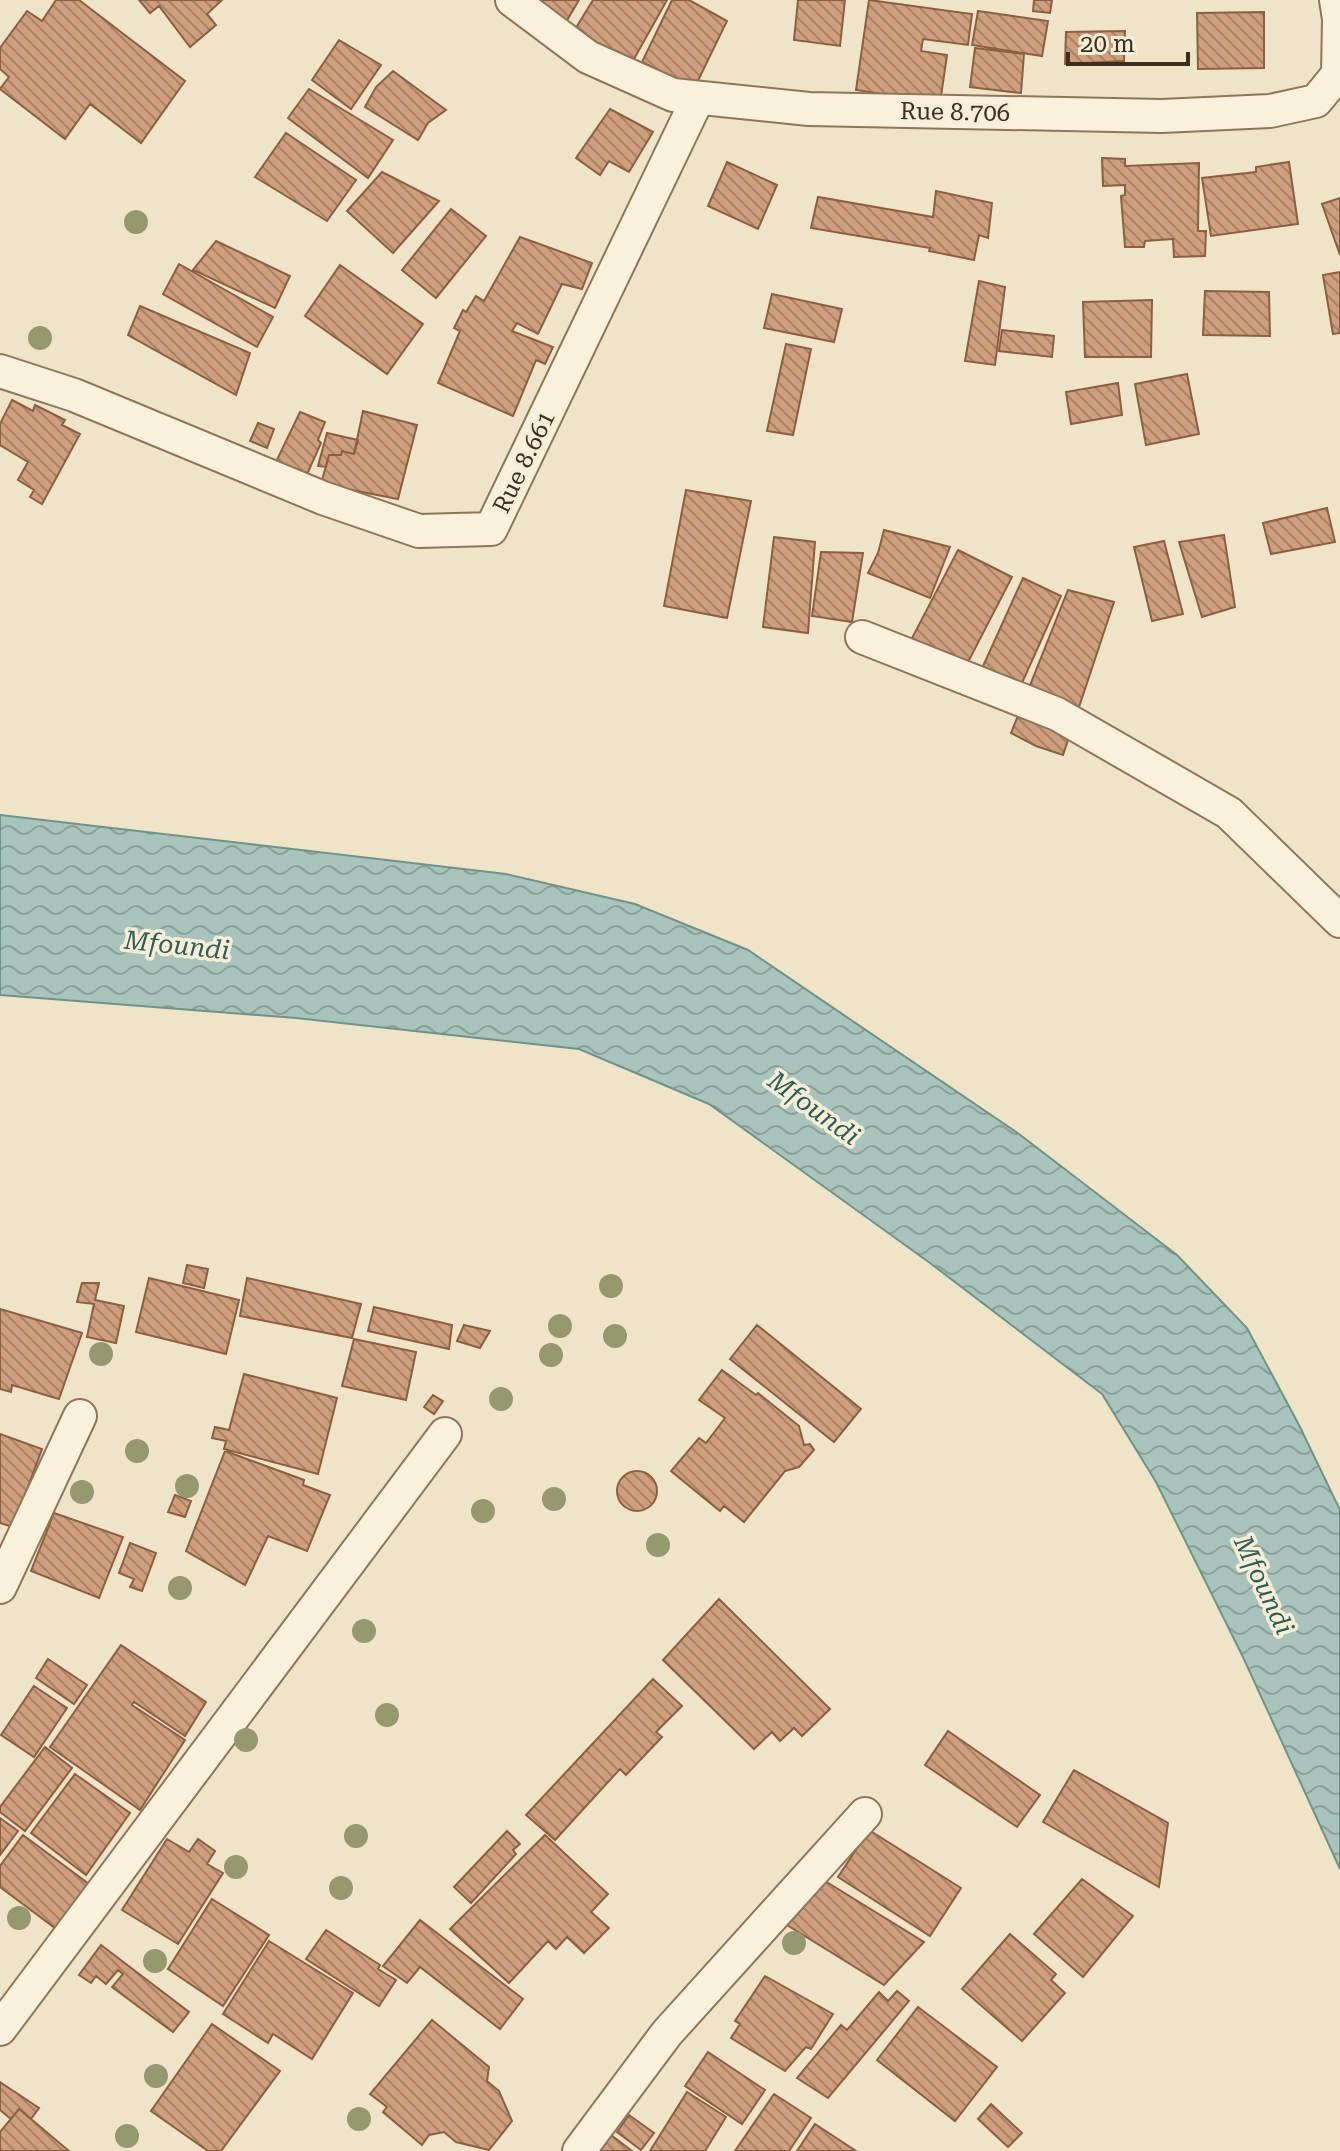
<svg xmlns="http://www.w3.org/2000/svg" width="1340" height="2151" font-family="'Roboto Serif',serif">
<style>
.water{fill:url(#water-waves);stroke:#6f938a;stroke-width:2}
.building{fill:url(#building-back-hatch);stroke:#8d5f41;stroke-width:2}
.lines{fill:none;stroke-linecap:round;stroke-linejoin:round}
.street-casing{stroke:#8d765c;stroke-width:36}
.street{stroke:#faf1dc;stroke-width:32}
.tree{fill:#96986f}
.labels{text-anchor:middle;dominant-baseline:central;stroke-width:7;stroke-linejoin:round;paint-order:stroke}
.street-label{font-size:24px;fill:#3d2e20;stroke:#f7eed8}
.water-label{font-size:26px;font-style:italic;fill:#2f5d5a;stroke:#f7eed8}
</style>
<defs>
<pattern id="water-waves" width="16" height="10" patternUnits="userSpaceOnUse" patternTransform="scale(2)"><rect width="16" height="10" fill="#a9c4bc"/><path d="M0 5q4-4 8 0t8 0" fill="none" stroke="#8ba098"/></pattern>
<pattern id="building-back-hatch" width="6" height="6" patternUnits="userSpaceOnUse" patternTransform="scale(2)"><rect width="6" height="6" fill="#cf9f7d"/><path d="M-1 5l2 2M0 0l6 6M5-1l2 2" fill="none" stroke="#a98266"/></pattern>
</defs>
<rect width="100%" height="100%" fill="#f0e4c8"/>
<path class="water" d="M0,815L506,874L635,904L748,950L1019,1134L1177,1255L1247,1328L1299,1425L1340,1510V1869L1243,1657L1156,1482L1102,1394L930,1263L709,1104L579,1049L296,1018L0,995Z"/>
<path class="building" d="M56,0H79L185,81L141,143L90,104L65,139L0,89L9,77L0,69V48L27,11L42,21Z
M139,0H222L207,14L216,25L190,47L159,6L150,13Z
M520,0H579L563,27Z
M593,0H667L630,66L574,31Z
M672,0H689L727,21L694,89L642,62Z
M798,0H845L840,46L794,40Z
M869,0L972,14L968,45L923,39L921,51L947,55L940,103L856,90Z
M1034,0H1052L1050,13L1033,11Z
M978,11L1048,21L1042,56L972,45Z
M1264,12V68L1198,69L1197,13Z
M1125,31L1124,61L1065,64L1066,32Z
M339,40L381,65L351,109L312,80Z
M975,48L1024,54L1021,93L970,87Z
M393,71L446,110L428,123L418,140L365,107L376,87Z
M309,89L393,140L368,178L288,118Z
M610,109L653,132L629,172L609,161L600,175L576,158Z
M286,133L356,180L327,221L255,177Z
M1102,158L1125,159V166L1199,163L1198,231H1206L1205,256L1174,257L1173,239L1145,241L1144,247H1125L1121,196L1125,195V185L1103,186Z
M727,162L777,185L758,229L708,206Z
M1289,162L1298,224L1211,236L1202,178L1256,172V167Z
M382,172L439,201L393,253L347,211Z
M936,191L992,203L988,238L979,235L974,260L929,251L930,248L811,228L818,197L933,217Z
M1340,198V255L1322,204Z
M451,209L486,236L436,298L402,270Z
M520,237L592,263L582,289L562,284L538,334L517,323L512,331L553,347L545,364L536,360L513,416L438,383L460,331L454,328L463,310L466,312L476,296L484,301Z
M216,241L290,276L275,308L193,270Z
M179,264L273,317L257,347L163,294Z
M340,265L423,324L387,374L305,316Z
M1340,272V333L1333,334L1323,275Z
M979,281L1005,287L995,365L965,361Z
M1205,291L1269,292L1270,336L1203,335Z
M772,294L842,309L834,342L764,328Z
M1152,300L1151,357H1085L1083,302Z
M140,306L250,353L236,395L128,335Z
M1002,330L1054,336L1052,357L999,351Z
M786,344L811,349L793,435L767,431Z
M1187,374L1199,434L1146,445L1135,384Z
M1118,383L1122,415L1071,424L1066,392Z
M12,400L33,411L35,405L65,420L62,425L80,434L42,504L30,497L34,490L18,480L28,462L0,445V424Z
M363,411L417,425L398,499L321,484L329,455H341L342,451L354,454Z
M300,412L325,422L318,440L321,443L305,479L274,466Z
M258,423L274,429L267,448L250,441Z
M327,433L358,440L354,454L342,451L341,455H329L326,467L318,466Z
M686,490L751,501L727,618L664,606Z
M1327,508L1335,542L1271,554L1263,523Z
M884,530L950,547L930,598L868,573L878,553Z
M1224,535L1235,607L1202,617L1179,542Z
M774,537L815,542L808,633L763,627Z
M1164,541L1183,614L1152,621L1134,547Z
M958,550L1012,577L965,668L911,640Z
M821,552L863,553L852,622L812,616Z
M1023,578L1061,596L1018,692L979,675Z
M1068,590L1114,602L1063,755L1036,746L1011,733Z
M187,1265L208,1269L204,1288L183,1283Z
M149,1278L239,1300L226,1354L136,1332Z
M247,1278L361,1304L352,1338L240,1316Z
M82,1283H99L95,1300L124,1306L116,1343L87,1337L94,1304L77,1302Z
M374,1307L452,1325L449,1349L368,1331Z
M0,1309L82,1333L59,1399L12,1385L11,1392L0,1389Z
M464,1325L490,1331L480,1348L457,1341Z
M757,1325L861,1409L834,1442L730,1359Z
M354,1339L416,1352L406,1400L342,1386Z
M722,1370L756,1395L758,1393L799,1426L804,1445L810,1444L814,1450L799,1467L785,1471L744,1522L724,1506L720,1511L671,1471L699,1438L706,1443L725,1418L699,1400Z
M244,1374L337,1398L318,1474L224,1449L226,1441L212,1438L215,1427L229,1430Z
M433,1395L443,1401L434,1414L424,1407Z
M0,1434L42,1449L13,1527L0,1523Z
M225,1451L304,1480L303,1485L330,1495L307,1551L268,1536L245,1585L186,1551Z
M617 1491a20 20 0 1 1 40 0a20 20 0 1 1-40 0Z
M175,1495L191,1501L185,1517L168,1512Z
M54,1513L123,1537L99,1598L31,1571Z
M130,1543L156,1553L142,1591L130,1587L134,1579L119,1573Z
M719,1599L830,1709L802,1736L794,1728L780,1741L772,1732L754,1749L663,1660Z
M121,1645L206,1702L185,1736L134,1702L132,1705L185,1740L140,1810L50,1747Z
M48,1659L87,1685L74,1704L36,1678Z
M653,1679L682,1706L656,1732L662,1737L626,1775L620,1769L555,1840L526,1815Z
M34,1686L67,1708L34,1757L1,1735Z
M948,1731L1040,1795L1017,1827L925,1765Z
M45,1747L72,1768L25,1831L0,1812V1807Z
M1074,1770L1168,1823L1159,1887L1043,1822Z
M75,1774L130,1813L86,1875L31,1833Z
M0,1818L18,1831L0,1855Z
M869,1830L961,1888L930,1936L838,1877Z
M507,1831L520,1844L513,1850L516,1854L471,1903L454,1887Z
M23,1835L93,1887L59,1931L0,1887V1866Z
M545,1835L608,1894L591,1912L609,1928L584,1953L567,1937L556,1949L548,1941L509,1983L450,1929Z
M167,1839L189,1852L198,1839L215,1851L207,1864L223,1873L178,1944L122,1910Z
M1082,1879L1133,1916L1083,1977L1034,1934Z
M825,1881L924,1942L884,1985L787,1925Z
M212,1899L269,1935L223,2006L168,1969Z
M420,1920L523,1999L500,2029L420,1967L407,1983L383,1966Z
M326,1930L380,1965L378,1969L396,1980L379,2006L306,1959Z
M1010,1934L1056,1974L1051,1980L1065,1993L1022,2041L962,1989Z
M269,1941L353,1993L312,2059L273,2034L268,2043L223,2014Z
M101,1945L189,2012L173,2032L112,1987L123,1974L118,1970L106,1984L96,1976L91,1983L79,1975Z
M765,1976L833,2014L811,2049L806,2047L785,2071L731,2038L740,2024L735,2021Z
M897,1991L909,2001L828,2098L797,2078L841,2025L847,2030L879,1992L888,2001Z
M918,2007L997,2067L955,2121L877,2060Z
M432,2020L489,2067L487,2081L499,2091L512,2121L489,2150L456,2142L444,2132L429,2135L422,2145L383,2112L387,2107L370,2094Z
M212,2024L280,2071L221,2151H208L151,2111Z
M708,2052L765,2090L742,2124L685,2086Z
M0,2082L39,2108L31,2119L19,2109L11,2119L0,2110Z
M687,2092L726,2117L705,2151H650Z
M774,2094L811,2118L789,2151H735Z
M991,2104L1022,2133L1008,2147L978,2119Z
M19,2109L31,2119L69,2151H0V2132Z
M629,2115L654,2133L641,2150L617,2132Z
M815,2124L856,2151H797Z
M611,2135L632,2151H599Z"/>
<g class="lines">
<defs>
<path id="street" d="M512,0L588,57L673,95L809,109L1162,116L1270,111L1316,101L1338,74L1339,19L1336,0
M0,371L74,395L323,498L419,531L491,529L698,98
M862,637L1057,714L1229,813L1340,921
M0,1587L80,1416
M0,2029L445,1434
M579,2151L667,2033L865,1814"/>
</defs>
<use href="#street" class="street-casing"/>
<use href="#street" class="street"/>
</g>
<g class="tree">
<circle cx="136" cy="222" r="12"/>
<circle cx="40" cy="338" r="12"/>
<circle cx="611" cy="1286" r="12"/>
<circle cx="560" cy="1326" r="12"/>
<circle cx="615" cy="1336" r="12"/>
<circle cx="101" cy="1354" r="12"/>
<circle cx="551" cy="1355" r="12"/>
<circle cx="501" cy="1399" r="12"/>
<circle cx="137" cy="1451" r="12"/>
<circle cx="187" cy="1486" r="12"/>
<circle cx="82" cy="1492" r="12"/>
<circle cx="554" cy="1499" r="12"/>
<circle cx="483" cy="1511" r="12"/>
<circle cx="658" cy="1545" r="12"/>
<circle cx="180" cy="1588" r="12"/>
<circle cx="364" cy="1631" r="12"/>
<circle cx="387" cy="1715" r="12"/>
<circle cx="246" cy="1740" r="12"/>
<circle cx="356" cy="1836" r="12"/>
<circle cx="236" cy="1867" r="12"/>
<circle cx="341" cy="1888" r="12"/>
<circle cx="19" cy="1918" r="12"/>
<circle cx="794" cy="1943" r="12"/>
<circle cx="155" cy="1961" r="12"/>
<circle cx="156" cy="2076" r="12"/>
<circle cx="359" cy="2119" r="12"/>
<circle cx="127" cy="2136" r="12"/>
</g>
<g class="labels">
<g class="street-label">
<text transform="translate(955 112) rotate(1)">Rue 8.706</text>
<text transform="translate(524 462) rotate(-64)">Rue 8.661</text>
</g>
<g class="water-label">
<text transform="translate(177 945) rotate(6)">Mfoundi</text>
<text transform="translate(814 1108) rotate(36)">Mfoundi</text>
<text transform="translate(1264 1585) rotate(65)">Mfoundi</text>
</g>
</g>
<path d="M1068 52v12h120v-12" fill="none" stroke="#3d2e20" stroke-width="4"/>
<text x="1080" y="52" font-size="24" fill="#3d2e20" stroke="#f7eed8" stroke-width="6" paint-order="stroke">20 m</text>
</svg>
